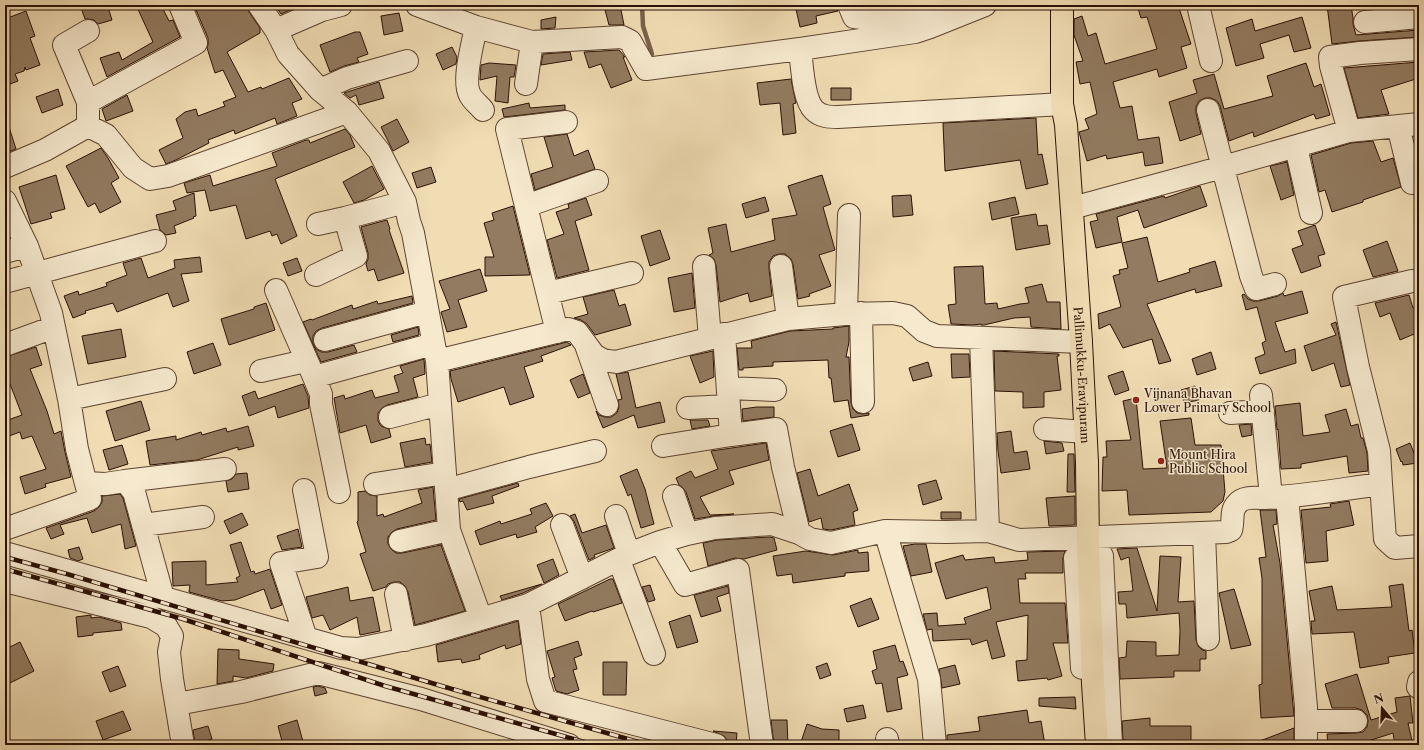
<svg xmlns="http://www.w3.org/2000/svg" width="1424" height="750" font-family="'Libre Caslon Text',serif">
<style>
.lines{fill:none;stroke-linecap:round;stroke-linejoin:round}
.stream{stroke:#7a614a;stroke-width:4.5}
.building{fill:#927b60;stroke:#2b1004}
.minor-casing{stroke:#5c4330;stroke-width:24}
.major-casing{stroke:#2b1004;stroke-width:24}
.minor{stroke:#f6e9ce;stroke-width:22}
.major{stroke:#f1ddb4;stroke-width:22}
.rail-casing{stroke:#2b1004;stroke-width:4.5}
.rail{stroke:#f6e9ce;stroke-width:3;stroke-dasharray:9;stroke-linecap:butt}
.poi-dot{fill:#8f2418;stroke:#f6e9ce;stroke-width:1.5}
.labels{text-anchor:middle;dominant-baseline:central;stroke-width:3;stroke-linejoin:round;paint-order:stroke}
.street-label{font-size:12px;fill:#2b1004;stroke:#f6e9ce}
.poi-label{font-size:12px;fill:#2b1004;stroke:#f6e9ce;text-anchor:start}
</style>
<rect width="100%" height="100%" fill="#f1ddb4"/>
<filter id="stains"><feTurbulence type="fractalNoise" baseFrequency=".005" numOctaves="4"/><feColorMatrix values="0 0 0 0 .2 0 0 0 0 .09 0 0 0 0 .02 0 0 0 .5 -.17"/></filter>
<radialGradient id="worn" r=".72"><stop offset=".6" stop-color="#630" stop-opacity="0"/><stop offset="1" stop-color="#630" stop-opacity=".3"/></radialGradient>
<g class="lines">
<path class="stream" d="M642,5L643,26L652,54"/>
</g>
<path class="building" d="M80,5H99L101,9L108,7L112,20L98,24L94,20L88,19H85Z
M136,5H161L169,21L173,20L180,37L107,77L100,58L119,52L122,60L153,42Z
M209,5H247L249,12L260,28V33L227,52L248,92L261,87L262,89L289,78L302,99L292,103L297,116L277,124L275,118L235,134L234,130L208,140L209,143L176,160L166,164L159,150L183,138L176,119L185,112L196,109L198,116L225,106L223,102L236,97L223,70L215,73L207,48L208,44V38L196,10Z
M275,5H298L299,6L281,14Z
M611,5H620L624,25H609L604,6Z
M795,5H837L838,11L816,16L817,23L800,27Z
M1137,5H1178L1191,44L1181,47L1187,68L1159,77L1157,69L1113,82L1120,108L1132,106L1138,140L1159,137L1163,163L1145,166L1143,152L1107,159L1106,155L1087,161L1079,132L1089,129L1085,119L1097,114L1090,82L1080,84L1076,62L1083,61L1074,35V19L1082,16L1088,36L1096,33L1105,64L1157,49L1147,17L1141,18Z
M1327,5H1351L1353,18V24L1356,35L1419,30V37L1359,41L1332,44Z
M26,11L35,36L30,38L40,65L26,70L25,67L24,71L15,74L18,81L5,86V50H6L10,58L5,46V19Z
M399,13L403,31L384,35L381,16Z
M556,17L555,28L541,29V20Z
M1302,17L1311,48L1294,52L1289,35L1260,44L1264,58L1236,66L1226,28L1252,19L1255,31Z
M355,32H360L368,54L357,58L359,62L344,66L330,72L320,45Z
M452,47L457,57L456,64L443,70L436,54Z
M619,50L625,57H623L632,80L611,88L601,64L589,68L584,52Z
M570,52L572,60L541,65L543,54Z
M1419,62V78L1381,90L1389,114L1358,118L1344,68Z
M489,63L516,65L514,77H510L508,103L495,101L497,76L480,80L481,65Z
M1306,63L1314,87L1321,84L1330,115L1316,119L1314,114L1254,137L1253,132L1229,141L1220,106L1217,101L1211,98H1205L1199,101L1196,107V113L1201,134L1180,141L1169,102L1197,93L1193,80L1214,74L1224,109L1273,96L1267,76Z
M791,79L796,103L793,104L796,133L783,135L780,103L760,105L757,83Z
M379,82L384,98L359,105L356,95L350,98L344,93Z
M831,88H851V100H831Z
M58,89L63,105L42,113L36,97Z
M127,95L133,111L106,121L102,109Z
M529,103L530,108L565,105V110L504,117L502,109Z
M1036,118L1038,155L1042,154L1048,184L1026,189L1020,160L945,171L943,123Z
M397,119L409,142L393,151L381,127Z
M8,124L16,149L5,153V125Z
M345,129L350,135L355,147L275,179L297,236L281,244L277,234L272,236L270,231L246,239L236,205L210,211L205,190L187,193L184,183L210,175L213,186L277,166L272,153L306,140H309L310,143Z
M567,134L574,156L588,150L595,169L535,190L531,174L553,167L544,137Z
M1373,141L1381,162L1393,158L1401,187L1363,200V202L1332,212L1325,190L1319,192L1311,155L1351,143Z
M101,148L108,158L119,178L111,183L121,202L100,213L95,203L88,207L66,166Z
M1287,162L1294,195L1281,200L1270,166Z
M372,166L384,189L364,200L354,203L343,182Z
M431,167L436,182L417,188L412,173Z
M56,175L65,209L50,213L52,218L31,224L19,187Z
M822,175L831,204L823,207L835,250L819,255L831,286L809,294L810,296L798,299L793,264L791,259L785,254H779L773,256L769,262V268L772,296L750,302L748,293L720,302L716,265L714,259L709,255L713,253L708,228L726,224L731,252L775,240L772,219L797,215L788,186Z
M1200,186L1207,206L1144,228L1138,210L1117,217L1122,242L1096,248L1090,222L1098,220L1096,214L1164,196L1165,198Z
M194,193L196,216L193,217L194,218L174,226L176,233L166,235L160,230L156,215L176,210L173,201Z
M911,195L913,215L893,217L892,196Z
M765,197L769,211L746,218L742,204Z
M1015,197L1019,214L992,220L989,203Z
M586,198L592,215L575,221L589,270L557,278L547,240L564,234L556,212L569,208L568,204Z
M513,206L530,275L485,276V257H494L484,223L494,220L492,213Z
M1036,214L1038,226L1047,225L1050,244L1016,250L1011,218Z
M387,220L390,229L389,230L404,273L378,281L374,269L368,271L366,264L368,259V253L361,227Z
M1315,225L1325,254L1318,256L1321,266L1301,273L1292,249L1303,245L1298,231Z
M660,230L670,259L650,266L641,236Z
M1147,237L1158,282L1190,272L1189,269L1215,261L1222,286L1196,293L1195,289L1147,304L1171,361L1159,364L1152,339L1123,348L1110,324L1099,329L1098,314L1121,307L1113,276L1120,274L1119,270L1128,268L1122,243Z
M1387,241L1398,271L1373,277L1363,250Z
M200,257L202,272L181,274L189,301L173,307L168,293L117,312L113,303L85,311L86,313L73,318L64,296L78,291L79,295L107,286L106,283L127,275L123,263L141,258L148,278L175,268L174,260Z
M297,258L302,271L288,276L283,263Z
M983,266L985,304L997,303L998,309L1020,304L1029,303L1025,288L1042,284L1047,302H1060L1061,329L1031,327L1030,317L1014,318L984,325H981V324L973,325L951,324L948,305L956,304L954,267Z
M480,269L487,291L458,300L467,327L447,332L441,312L450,309L439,281Z
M692,273L695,308L674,312L668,278Z
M614,290L619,306L625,304L631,325L595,335L587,324L581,320L574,318L588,314L583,297Z
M1302,291L1308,313L1275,322L1285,352L1295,349L1296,363L1260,374L1255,358L1265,354L1262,343L1266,341L1257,307L1246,310L1242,295L1244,294L1248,299L1253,301H1259L1278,296L1283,293L1284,296Z
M1409,295L1413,308L1419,306V332L1400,340L1390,313L1380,317L1375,303Z
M412,296L413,303L322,328L316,331L313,336V343L316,349L321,352H328L354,345L357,352L321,362L303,322L311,319L312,320L352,305L353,309L377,301L378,304Z
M266,303L275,330L229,345L221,319L254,309V307Z
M1336,322L1350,385L1341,387L1334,363L1312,371L1304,346L1336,335L1331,324Z
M849,326V342L846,357H849L851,403L853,409L857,413L863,414L869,413V415L851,418L848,400L834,402L831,378H829L828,360L773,362V366L743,368V370H739L737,348H752L751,341L790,331L833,329V328Z
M418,327L419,335L393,342L391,335Z
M121,329L126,357L88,364L82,336Z
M567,342L571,345L541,356L543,361L524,367L534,397L510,405L504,387L458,402L451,379L450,371Z
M213,343L221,365L194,374L187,352Z
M36,347L42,365L30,369L47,411L54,434L61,431L65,452L71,477L45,484L46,487L25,494L20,477L46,469L32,436L22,439L20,432L9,436L5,427V421L22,415L5,371V357Z
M713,351L714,377L700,383L690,356Z
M994,351L1059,354V356H1057L1061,390L1044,392V407L1023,408V392L995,391Z
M1211,352L1216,369L1197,375L1192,359Z
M951,354H969L970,377L952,378Z
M424,359L425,374L413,378L418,397L387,405L382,408L378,413V421L381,426L389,429L391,437L371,443L366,425L340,433L334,398L344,395L345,399L372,390L375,398L399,392L394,376L403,373L400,366Z
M928,362L932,376L913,381L909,368Z
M1123,371L1129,390L1115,395L1108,376Z
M628,372L636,408L660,402L665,422L638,428L634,415L603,428L596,411L599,415L605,417H611L617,413L619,407L618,400L622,399L616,374Z
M583,374L590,393L578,398L570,380Z
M303,384L308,396L309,408L278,418L275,406L249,416L242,396L255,391L258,399Z
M1195,386L1199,400L1184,403L1181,390Z
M1136,398L1143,469L1167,468L1160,421L1191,418L1195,445H1221L1225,492L1223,501L1211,512L1129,515L1127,490L1102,491L1103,457H1107L1106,441L1131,440L1123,401Z
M141,401L150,430L115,441L106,411Z
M1300,403L1303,436L1330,432L1325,415L1346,409L1351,426L1358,424L1361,438H1363L1367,453L1368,471L1349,473L1347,456L1301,464V468L1281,469L1278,429L1277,430L1275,406Z
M757,407H774V417L743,421L742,409Z
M690,420H708L710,426L692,429Z
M852,424L860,450L838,457L830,431Z
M1251,424L1252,435L1242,437L1239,425Z
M248,426L254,446L238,450V447L197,460L150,465L146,441L176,436V440L201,432L202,435L226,428L227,432Z
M1011,431L1014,453L1027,451L1030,469L1001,473L998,451L997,433Z
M425,438L426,445L430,444L432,462L405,467L400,443Z
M1044,441L1062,443L1064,451L1046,454Z
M766,443L769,460L729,471L734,484L700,497L710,515L734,514L714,516L695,519L686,492L682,487L679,485L676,478L691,471L695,478L718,469L711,451Z
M1410,443L1418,463L1403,465L1402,461L1401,462L1396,449Z
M122,445L128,464L109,470L103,450Z
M1068,454H1074L1075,492H1067Z
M637,469L645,489L654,524L641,528L631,494L628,496L620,476Z
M810,469L818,496L849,484L858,510L853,512L855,525L831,530L823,529L821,518L809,522L797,473Z
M247,473L249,489L228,492L226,481L232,479L236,474Z
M936,480L942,499L923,505L918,485Z
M518,483L519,486L492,496L494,503L467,510L463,501L460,502L459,499Z
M433,487L436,520L397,529L392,532L388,537V544L391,549L396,553H402L441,545L465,611L415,625L408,592L405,586L400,582H394L388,584L386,587L373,591L360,554L366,552L357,522L358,521V492L365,491L370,495L377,496V516L383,514L384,517L422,503L418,490Z
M120,494L123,498L136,546L125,549L121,524L92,533L87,518L60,525L64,534L51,539L46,528L94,511L99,507L102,502V496Z
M1075,496V525L1049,526L1046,498Z
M1349,501L1354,525L1326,531L1328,561L1306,563L1301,510L1331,507L1330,504Z
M546,503L553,516L535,527L537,532L517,538L516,534L480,545L475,531L500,521L501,524L532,514L530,509Z
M1260,510H1276L1277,524L1273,525L1280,563L1294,716L1261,718L1259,685L1262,684V578L1259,558L1266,557Z
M941,512H961V519H941Z
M242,513L248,525L230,534L224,521Z
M575,514L582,533L606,525L614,548L594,555L595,557L589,560L574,521L570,516Z
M298,529L302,547L282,550L277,536Z
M770,537L774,538L777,550L744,559L735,558L708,566L703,543L717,540Z
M241,542L251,572L254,571L255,574L270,569L282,605L271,609L264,589L235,600L222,601L189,592L190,585L173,586L172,562L206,561V585L238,582L236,578L240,576L230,545Z
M915,544H926L932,572L911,576L903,546Z
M79,547L83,559L78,561L70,558L68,550Z
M1137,548L1157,611L1160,556L1181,557L1178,602L1194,601L1196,640L1198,646L1202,650L1206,651V659H1200V671H1174V677L1120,679L1119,658L1126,657L1127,641L1156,642V656L1179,655L1180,630L1179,613L1127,618L1126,604H1119L1118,592L1133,591L1129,557L1121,560L1117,549Z
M858,550V553L868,552L869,571L845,573V576L793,583L792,574L777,576L773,556L806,551L833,555Z
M1065,551L1063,558V573H1025L1026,579H1018L1020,603H1065L1068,643H1053L1062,676L1048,680L1047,678L1018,681L1016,661L1027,660L1028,615L996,622L1005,656L992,659L987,640L972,645L970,639L933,641L932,629L927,630L923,614L937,613L938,626L966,624L964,618L991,609L987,587L946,599L935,563L963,555L965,560L994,557L995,563L1028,560L1027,552Z
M553,559L559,575L544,583L537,565Z
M610,579H613L622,603L593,612L592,611L565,621L558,604Z
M542,584L523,593L502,600L500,596Z
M1403,584L1409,631L1412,630L1415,653L1388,657L1389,663L1360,668L1354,632L1312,634L1311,621H1315L1309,591L1332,586L1337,610L1392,607L1389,586Z
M650,585L655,600L648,602L642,587Z
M728,586L729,593L717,597L721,611L701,617L694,595Z
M348,587L350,601L373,597L380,631L360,635L357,617L330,630L323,615L312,618L306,597Z
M1234,589L1251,645L1231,649L1219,593Z
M871,598L879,619L858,627L850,606Z
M91,615V618L99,617L121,623L122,630L93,633V635L78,637L76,617Z
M690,615L698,642L677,648L669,622Z
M518,621L521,644L506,649L505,645L479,655L480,659L462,663L461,659L438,662L436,645Z
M578,641L582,655L574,658L577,669L573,670L579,690L567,694L556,691L552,678L555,677L547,651Z
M20,642L34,671L10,683L5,673V660L10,658L6,649Z
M895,645L900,662L903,661L908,675L897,678L902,709L887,712L882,683L876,684L872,671L877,669L873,651Z
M218,649L239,650V659L274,664L273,671L246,678L233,676V681L217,684Z
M603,662H627L626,695H603Z
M827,663L831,675L820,679L816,667Z
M955,665L960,684L942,688L939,669Z
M118,666L126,686L110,692L102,672Z
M1357,674L1371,720L1397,712L1395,698L1410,696L1413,723H1408L1413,745H1395L1393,733L1356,745H1328L1327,734L1356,733L1363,732L1367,727L1368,721L1367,715L1362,710L1356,708H1332L1325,684Z
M318,686L325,688L327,693L315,696L313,687Z
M1075,697L1076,709L1039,706V698Z
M863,705L866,718L847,722L844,709Z
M1027,710L1029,723L1041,721L1045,745H1018V743L1002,745H947V735L980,731L978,717Z
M123,711L131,730L103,740L96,721Z
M1150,718V726H1191V743L1164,742V744L1123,740L1122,721Z
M297,720L304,745H283L278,726Z
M771,720H787L788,745H774Z
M807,724L822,729L839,730V745H800Z
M208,726L212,739L195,744L193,730Z
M1294,728V745H1252V744Z
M713,731L737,733L736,745H728V741L724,736Z"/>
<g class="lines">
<defs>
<path id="minor" d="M259,5L276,30
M417,5L476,27L532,42L622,37L630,41L646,69L800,49L915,32L930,27L985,5
M849,5L854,17L877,20L914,14L939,5
M1198,5L1211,61
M1365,22L1419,17
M476,27C473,43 462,81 470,95C473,101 479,105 483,110
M88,31L64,45L88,102
M800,49C802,65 803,99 814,110C821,117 830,117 838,117L1062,104
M526,84L532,42
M320,90L347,78L407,61
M1208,110L1251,276L1256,289L1275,284
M347,112L379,151L405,202L409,221L413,233L437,361L449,530L481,619
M88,126V102L196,43L180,5
M1398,126L1412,183
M1349,131L1331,66L1330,57L1360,53L1419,49
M1296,147L1311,213
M5,167L45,150L88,126L106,135L133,168L150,179L168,176L347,112L320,90L288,54L276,30L322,10L341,5
M5,201L27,246L51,313L69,399L77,449L90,499L5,529
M526,206L597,181
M1072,208L1223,167L1349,131L1419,124
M318,224L345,218
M5,252L27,246
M704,266L710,338
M781,266L788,319
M316,275L356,256L345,218L405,202
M5,282L155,241
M276,290L314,377L433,344
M548,293L632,273
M861,313L863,402
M846,314L849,215
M557,332L507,129L566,122
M981,338L988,531
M325,340L427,312
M5,345L54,327
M586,345L607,405
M437,361L568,329L577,332L594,355L603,360L616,362L788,319L846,314L893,313L907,316L924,331L937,336L1081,342
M261,371L301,362L309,365
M314,377L321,394V404L339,492
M728,388L775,390
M1261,395L1271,497
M69,399L165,379
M688,408L729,406
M1230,413L1263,411
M390,417L440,404
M1045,429L1085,432
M731,435L776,429L783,467L799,533
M663,446L731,435L724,334
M125,481L225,469
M86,483L105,484L125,481L134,492L161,590L160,597
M375,484L445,473
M1381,484L1379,451L1358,367L1344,297L1412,281
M304,490L317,557L281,563L306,638
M446,490L529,467L595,451
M674,496L687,534
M1287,497L1306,707V745
M616,516L629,554
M143,525L203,517
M562,525L582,578
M885,531L929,679L935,745
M1204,533L1208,639
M400,541L449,530
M660,542L685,585L738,570L762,745
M5,553L341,648L358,649L426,635L528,605L629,554L660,542L687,534L715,528L772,524L799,533L810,539L831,543L885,531L946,532L988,531L1019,540L1226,532L1231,530C1234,521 1230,511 1237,504C1243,496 1256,498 1265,498C1304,496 1342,489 1381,484L1385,539L1395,548L1419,546
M619,560L654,654
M5,581L151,617L166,626L172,636L169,652L172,679L183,745
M396,594L405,640
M528,605L538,679L545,701L716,745
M1082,668L1075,558L1088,546L1102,556L1111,745
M1418,687L1419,682
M177,704L241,692L318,673L421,699L569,745
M1306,721H1356
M887,739L888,745"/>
<g id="major">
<path id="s1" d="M1062,5V104L1066,125L1081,342L1087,462L1088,546L1093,684L1097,745"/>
</g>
</defs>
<use href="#minor" class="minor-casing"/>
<use href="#major" class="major-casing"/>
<use href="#minor" class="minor"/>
<use href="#major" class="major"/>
<defs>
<path id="rail" d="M5,557L67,574L445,687L649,745
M5,569L183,619L385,686L595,745"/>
</defs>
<use href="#rail" class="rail-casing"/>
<use href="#rail" class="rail"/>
</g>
<g class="poi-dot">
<circle cx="1136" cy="400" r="4"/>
<circle cx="1161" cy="461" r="4"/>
</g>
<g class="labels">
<g class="street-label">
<text stroke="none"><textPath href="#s1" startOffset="371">Pallimukku-Eravipuram</textPath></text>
</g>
<g class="poi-label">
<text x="1144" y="393">Vijnana Bhavan<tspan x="1144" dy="14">Lower Primary School</tspan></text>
<text x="1169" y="454">Mount Hira<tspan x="1169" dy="14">Public School</tspan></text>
</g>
</g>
<rect width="1424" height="750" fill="none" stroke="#f1ddb4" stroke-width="20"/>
<rect x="6" y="6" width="1412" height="738" fill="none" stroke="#2b1004" stroke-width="2"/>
<rect x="10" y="10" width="1404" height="730" fill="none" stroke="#2b1004"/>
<g transform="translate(1382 708) rotate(341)" stroke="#f6e9ce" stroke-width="3" paint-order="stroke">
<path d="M0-3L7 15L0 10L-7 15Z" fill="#2b1004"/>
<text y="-6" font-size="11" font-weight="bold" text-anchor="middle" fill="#2b1004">N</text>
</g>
<rect width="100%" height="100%" filter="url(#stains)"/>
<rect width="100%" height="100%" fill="url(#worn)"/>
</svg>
